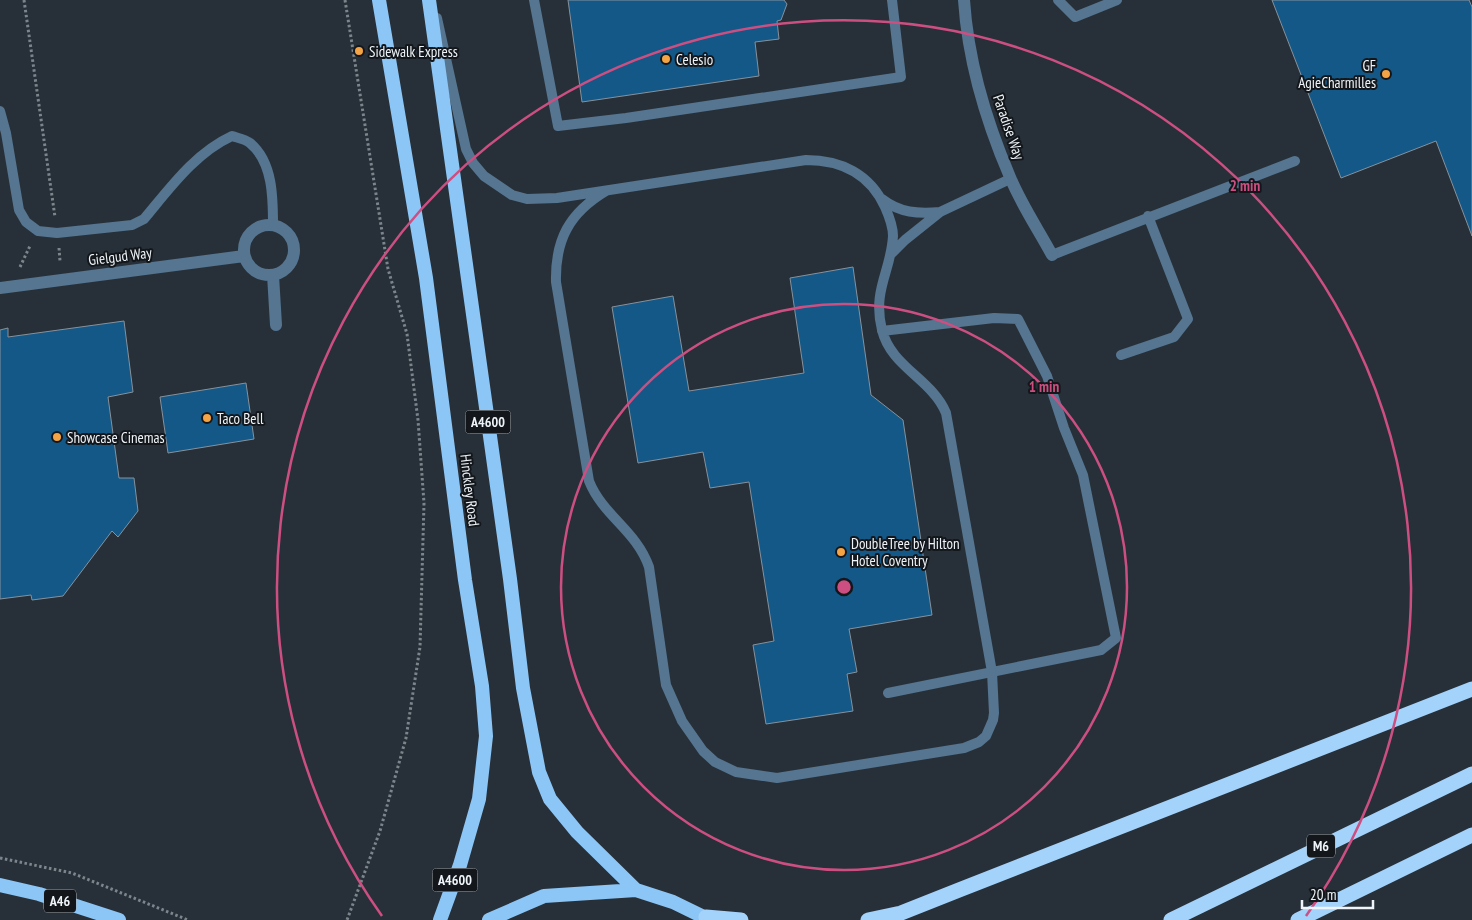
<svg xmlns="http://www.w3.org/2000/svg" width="1472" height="920" font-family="'PT Sans Narrow',sans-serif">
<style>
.building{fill:#145887;stroke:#87919b}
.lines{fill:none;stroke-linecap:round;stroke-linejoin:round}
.path{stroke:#7d858c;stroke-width:3;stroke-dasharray:2.5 2.5;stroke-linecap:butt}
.service{stroke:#557590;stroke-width:10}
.minor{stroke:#557590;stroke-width:12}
.trunk{stroke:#8cc6f6;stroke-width:14}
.motorway{stroke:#a3d2fb;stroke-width:15}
.ring{fill:none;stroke:#cd4f82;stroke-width:2.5}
.poi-dot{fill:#f4a345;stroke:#13171b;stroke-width:2}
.labels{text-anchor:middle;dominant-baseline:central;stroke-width:4;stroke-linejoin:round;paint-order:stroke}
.shield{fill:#13171b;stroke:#acb2b6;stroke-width:1}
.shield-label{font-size:14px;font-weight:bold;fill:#eef4f9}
.poi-label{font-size:15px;fill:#eef4f9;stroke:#13171b;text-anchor:start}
.street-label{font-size:15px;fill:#eef4f9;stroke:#13171b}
.centre{fill:#cd4f82;stroke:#13171b;stroke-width:2.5}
.ring-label{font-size:15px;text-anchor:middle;font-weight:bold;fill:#cd4f82;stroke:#13171b;stroke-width:4;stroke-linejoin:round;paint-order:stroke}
</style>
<rect width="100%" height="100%" fill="#273038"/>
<path class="building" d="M568,0H784L787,4L781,20L777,21L779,39L755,42L759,76L582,102Z
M1272,0H1469L1472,7V236L1436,141L1341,178Z
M853,267L871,395L903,420L932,615L849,629L857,672L847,674L853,711L766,724L753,645L774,641L749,482L710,488L703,452L638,463L612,307L673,296L689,391L804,373L790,278Z
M124,321L133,392L108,397L119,478H134L138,511L118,537L112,531L63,596L32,600L31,595L0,599V330L8,328V337Z
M246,383L254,439L168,453L160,397Z"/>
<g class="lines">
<path class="path" d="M24,0L55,217
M345,0L388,269L407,334L418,420L424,503L420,647L406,738L380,831L347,920
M59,248L60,261
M20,267L30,246
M0,858L72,873L188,920"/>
<path class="service" d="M534,0L558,126L626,118L901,77L892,0
M1058,0L1075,17L1117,0
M437,18L466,149L473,163L484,176L512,195L527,199L557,198L806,160C841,160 870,174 885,207C889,216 893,226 893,236C891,272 872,290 882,330C891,367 932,379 946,413L992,672L994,713L993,720L986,736L979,742L964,748L777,778L736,772L715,762L703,751L682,721L666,685L649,567C636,530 603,516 589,481L556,282C555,240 569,213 606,191
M0,111L6,133L19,210L26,222L38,231L57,233L132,225L144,219C170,188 195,153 232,136C238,138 245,139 250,143C273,162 273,198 273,225
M882,199C900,213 918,214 940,212L905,240L891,254
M940,212L1010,179
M1052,255L1295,161
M882,331L994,318L1018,319L1047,376L1064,428L1083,475L1116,638L1101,650L888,693
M1121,355L1174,337L1188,319L1148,216"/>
<path class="minor" d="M964,0C968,61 986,121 1010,177C1021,204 1038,229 1052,255
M244 250a25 25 0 1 1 50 0a25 25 0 1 1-50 0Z
M273,275L276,325
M0,288L244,256"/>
<path class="trunk" d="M379,0L426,278L465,580L482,686L486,736L479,799L460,865L440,920
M429,0L510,579L523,688L539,772L550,799L577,832L636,890
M0,885L39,894L119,920
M489,920L544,896L636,890L673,902L710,920"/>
<path class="motorway" d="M706,917L741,920
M868,920L901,913L959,890L1472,689
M1171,920L1472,774
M1298,920L1472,835"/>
</g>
<g class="ring">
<circle cx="844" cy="587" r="283"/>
<path d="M382 916A567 567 0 1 1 1306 916"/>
</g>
<g class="poi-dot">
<circle cx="359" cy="51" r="5"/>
<circle cx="666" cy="59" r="5"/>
<circle cx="1386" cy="74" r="5"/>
<circle cx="207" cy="418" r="5"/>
<circle cx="57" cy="437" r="5"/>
<circle cx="841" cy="552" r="5"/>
</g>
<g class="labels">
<g class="shield">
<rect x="465.5" y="410.5" width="45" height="23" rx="4"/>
<rect x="1307" y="834.5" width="28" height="23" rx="4"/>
<rect x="432.5" y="868.5" width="45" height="23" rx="4"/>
<rect x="44" y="889.5" width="32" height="23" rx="4"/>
</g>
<g class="shield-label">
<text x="488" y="422">A4600</text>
<text x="1321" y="846">M6</text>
<text x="455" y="880">A4600</text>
<text x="60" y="901">A46</text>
</g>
<g class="poi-label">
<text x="369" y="51">Sidewalk Express</text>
<text x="676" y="59">Celesio</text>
<text x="1376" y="65" text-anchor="end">GF<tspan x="1376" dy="17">AgieCharmilles</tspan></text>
<text x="217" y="418">Taco Bell</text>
<text x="67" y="437">Showcase Cinemas</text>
<text x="851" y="543">DoubleTree by Hilton<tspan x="851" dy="17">Hotel Coventry</tspan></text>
</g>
<g class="street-label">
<text transform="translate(1009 127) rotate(71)">Paradise Way</text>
<text transform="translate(120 256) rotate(-7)">Gielgud Way</text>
<text transform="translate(470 490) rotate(83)">Hinckley Road</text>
</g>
</g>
<circle cx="844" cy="587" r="8" class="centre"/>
<g class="ring-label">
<text x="1245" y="191">2 min</text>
<text x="1044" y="392">1 min</text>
</g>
<path d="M1302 900v8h71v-8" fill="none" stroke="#eef4f9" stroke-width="2.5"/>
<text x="1310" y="900" font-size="15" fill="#eef4f9" stroke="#13171b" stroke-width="4" paint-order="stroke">20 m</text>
</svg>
